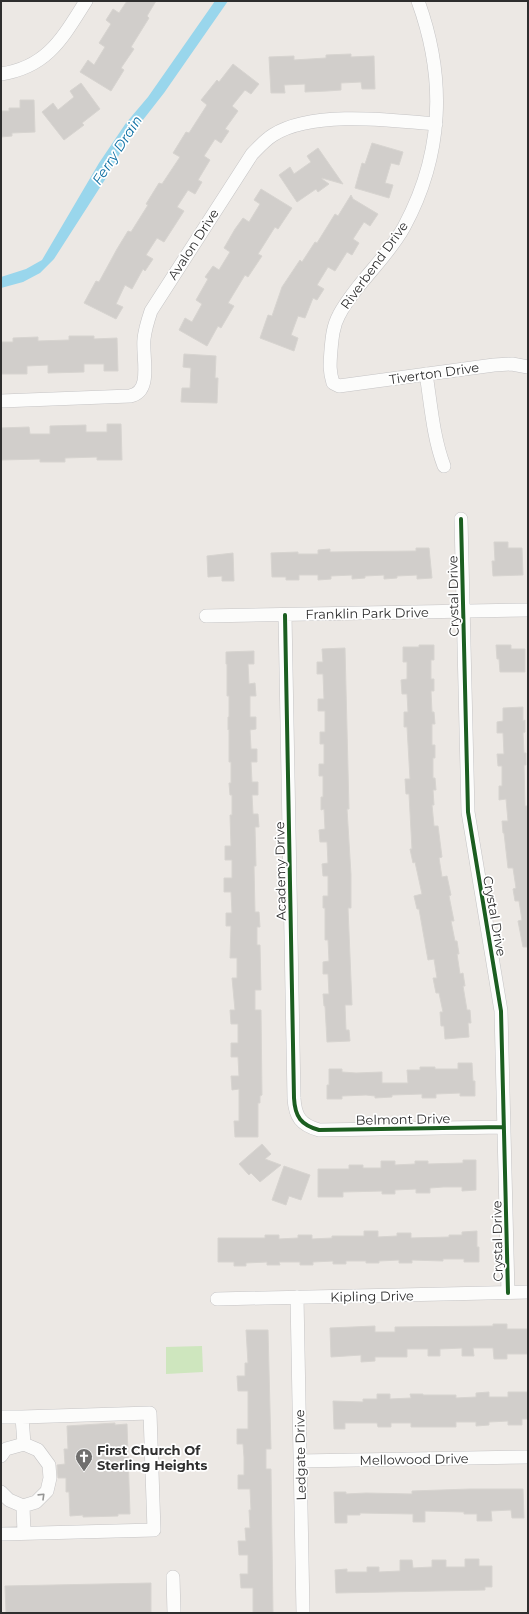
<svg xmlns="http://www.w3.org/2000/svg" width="529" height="1614" font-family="Montserrat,sans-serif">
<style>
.green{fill:#cee6be}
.water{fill:#99d6ec}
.building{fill:#d1cecb;stroke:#d7d4d0}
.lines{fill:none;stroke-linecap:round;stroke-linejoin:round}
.minor-casing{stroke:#c5c4c5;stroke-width:14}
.minor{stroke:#fcfcfb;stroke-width:13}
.cycleway-casing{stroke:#fff;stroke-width:6}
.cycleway{stroke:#1b5e20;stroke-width:4}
.oneway{stroke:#959594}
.labels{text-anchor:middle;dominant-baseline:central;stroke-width:3.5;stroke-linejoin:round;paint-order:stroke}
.street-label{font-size:13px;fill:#2e2e2e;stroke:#fff}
.poi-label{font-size:13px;font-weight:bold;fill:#2e2e2e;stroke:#fff;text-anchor:start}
.water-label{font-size:14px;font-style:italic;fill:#0d6fa3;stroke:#fff}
</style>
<rect width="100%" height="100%" fill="#ece8e4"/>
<path class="green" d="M202,1346L203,1372L166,1374V1347Z"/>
<path class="water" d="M215,1H228L164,93L128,139L106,178L54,259L40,273L23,282L1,288V277L26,269L42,260L99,163L126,123L148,97Z"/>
<path class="building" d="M127,1H156L147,16L149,18L131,47L134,49L121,68L124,70L111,91L80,72L88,60L94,65L105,47L99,43L111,24L106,20L113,9L119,13Z
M351,54V57L374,56L375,89H362L361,82L341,83V90L327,91L305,92V84L284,85L285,93H271L269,57L294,56V60L326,58V55Z
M233,64L259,84L251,94L245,90L232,106L238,111L225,129L229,131L221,143L215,139L204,156L210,160L198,180L202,182L195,194L188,190L177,207L184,211L164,242L157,238L146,255L153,259L145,271L143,269L132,289L125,285L116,304L123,307L116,319L84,303L96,281L99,282L117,249L128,231L131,232L148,205L146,204L159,183L162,184L180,157L173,153L186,132L189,133L207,105L201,100L217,80L219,82Z
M81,83L100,109L82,123L84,125L64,140L42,112L53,103L58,110L74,97L70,91Z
M20,100H34L35,132L12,133V136L1,137V111H9V108H20Z
M372,143L403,152L399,165L391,163L385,183L393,185L389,198L355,188L362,163L365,164Z
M318,148L343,184L322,178V179L329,184L318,192L316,189L297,202L279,175L290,167L294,174L311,162L307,156Z
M261,189L292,208L278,229L275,227L258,254L262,256L248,277L245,275L228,303L234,306L221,328L218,326L207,346L179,330L185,318L192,322L202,304L196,300L208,279L205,277L213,266L219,270L230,252L224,248L235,229L243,218L249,222L260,204L254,200Z
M351,195L353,199L378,214L370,226L364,222L353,239L359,243L352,255L347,252L335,271L328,267L317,285L324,289L317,300L313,298L305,318L298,316L291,335L298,338L294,351L260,338L268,315L272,316L282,287L300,260L302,262L315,242L317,243L335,214L338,216Z
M69,336H94V339L117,338L118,371H104V364H84V372L48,373V365L27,366V374H1V342H13V338L38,337V341L69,340Z
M184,354L216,356L215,378H218L217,403L181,402L182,388H190L191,368L183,367Z
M107,424H121L122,460H97V457L65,458V462H40V459L1,460V428L29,427L30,434H50V426L86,425V432H107Z
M494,542H508V548H522L523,575L493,576L492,561H495Z
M416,548H429L432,578L417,579V575L397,576V578L384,579V575L365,576V578L352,579V575L331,576V579L318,580V575H299V580H286V577H272L271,553L298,552V554H318V550L330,549V552L416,551Z
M233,553L234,581H222V576L208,577L207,556Z
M419,645H434V660H431V679H434V691H431L432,712H434L435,724H432V745H435V758H433V778H435L436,790H433L434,805H432L434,826H438L442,857L439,858L442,877L447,876L451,895L449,896L454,921H451L455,941H457L459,954H457L460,974L463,973L465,986H463L467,1010H470L471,1023H468L469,1037L445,1039L444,1026H441L440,1012H443L439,993H436L433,978H437L434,959L428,960L419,909H417L414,896L422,894L415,862L413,863L410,849H412L409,794H406L405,779H410L407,727H404V712H408L407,694H402L401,680L407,679V662H403V647H419Z
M496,645H511V649H525V672H500L499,659H497Z
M345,648L349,809H347L351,875V908H348L352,1005H345L346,1030H349L350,1041L327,1042L325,1006H324L323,994H329L328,974H323V962L329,961L328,940H325V908H323V896H328V876H323L322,864L328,863L327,842H320L319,830L325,829L324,809L321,810V797H323V776H319V764H324V744H320V732H325V711H318V699H324L323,674H317V662H323L322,649Z
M254,651V664H248L249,684L255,683L256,696H250V717H256V729L250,730L251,749H257V762H251L252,782H258V795H252L253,814H258L259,827H255L256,866H254L255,912H259L260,927H257V945H260L261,990H255V1010H261L262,1095L260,1096V1103H258V1137H235L234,1121H239V1089L232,1090L231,1076H239L238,1057H231V1043H238V1024H231L230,1010H235L232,978H237V958H230L231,926H226V913H232L231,892H224V878H232V860H225V846H231L230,815H232V795H230L229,783H231V762H229V729L228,730V717H229V696H227V664H226V652Z
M523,707V721L525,720V732L523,733L524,753H526V765H524L525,806H527L528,820V947H523L518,921L522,920L519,901H515L513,889L516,888L513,868H508L504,833H503L502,821H508L506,799L499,800V786H502V766H498L497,754H504L503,733H497V722L503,721V708Z
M458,1063H472L473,1081H475V1096H460V1093L436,1094V1098H422V1094L392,1095V1097L375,1098V1096L366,1095L342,1096V1099H327V1085H329V1069H342V1072L356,1073L382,1072V1083H408L407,1070H420V1067H435V1069H458Z
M262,1144L271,1154L265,1159L281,1165L260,1182L251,1173L249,1175L239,1164Z
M463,1160H476V1190L462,1191V1187H443L430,1188V1193H416V1189L395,1190V1194H382V1191L343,1192V1197H318V1169H349V1165H363V1168H381V1161H395V1165L415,1164V1161H428V1164L463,1163Z
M284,1166L310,1175L301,1200L289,1196L286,1205L272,1200Z
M364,1231H378V1237L397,1236V1233H411V1238L449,1237V1235H462V1232L477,1231V1247H479V1262H464V1259H443V1261L412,1260V1263H399V1260L379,1261V1263H366V1261H346V1264H333V1261L313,1262V1265H300V1262H279L280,1265H267V1262L246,1263V1266H234V1262H218V1238H265V1235H279V1239L298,1238V1235H312V1239L332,1238V1236H364Z
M493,1324H507V1329H528V1354H507V1359H494L493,1348H473L474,1356H462V1348L440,1349V1356H428V1349H407V1357H375V1361L361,1362V1355L331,1357L330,1328L375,1326V1332H395V1327L493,1326Z
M246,1330H268L271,1449H266V1469H271L273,1613H253V1588H241L240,1574H248V1555H239L238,1541H246L245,1528H250L249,1510H251L250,1489H238V1475H244V1457L243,1444H237V1429H248V1391H238L237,1376H245V1363H248Z
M489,1392V1397H508V1392H528V1419H522V1425H508V1421L489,1422V1425L476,1426V1422H456V1427H411V1423H391V1427H378L377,1423H345V1429H334L333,1401L363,1402V1399H377V1394H390V1399L411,1398L410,1394H423V1395H456V1398L476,1397V1393Z
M115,1423V1425L127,1424L130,1514H118V1516L83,1517V1515L70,1516L69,1492H66V1478H58L57,1465L65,1464L64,1449H68L67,1426Z
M470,1489H523L524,1518H512L511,1510L491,1511L492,1521H477V1514H464V1512L425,1511V1522H413V1514L360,1513V1515H347V1523H335L334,1492H346V1494L366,1493L412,1494V1491Z
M465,1559H479V1566H492V1587H485V1590L336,1593L335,1570L347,1569V1572H367V1567H379V1572L400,1571V1560H412L413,1568L432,1567V1560H446V1567H465Z
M151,1583V1613H6L5,1586Z"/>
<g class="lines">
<defs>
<path id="minor" d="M418,1C446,78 443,155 404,227C392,249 373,268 358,287C351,296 344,305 339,315C333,326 332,338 331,350C330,363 329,370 333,383L339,386L494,365L512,364L528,367
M1,74C48,67 63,37 86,1
M426,374C431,405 433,437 444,466
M1,401L130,396C153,392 142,357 144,339C145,329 148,320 151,311L252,154C259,147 265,140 273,135C312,110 391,120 436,124
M461,519L468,812L501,1011L508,1293
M285,615L294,1098C295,1117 301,1125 319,1130L504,1127
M206,616L528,610
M297,1297L303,1613
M217,1299L528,1292
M1,1417H22L24,1444
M1,1456L6,1449L24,1444L38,1450L49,1465L50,1478L47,1491L36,1502L23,1506L9,1500L1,1492
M300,1461L528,1457
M23,1506L24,1533
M1,1534L154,1530L150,1413L22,1417
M173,1577L174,1613"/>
</defs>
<use href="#minor" class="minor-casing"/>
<use href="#minor" class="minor"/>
<defs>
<path id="cycleway" d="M461,519L468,812L501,1011L508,1293
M285,615L294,1098C295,1117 301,1125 319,1130L504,1127"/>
</defs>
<use href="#cycleway" class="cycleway-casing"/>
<use href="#cycleway" class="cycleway"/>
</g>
<defs><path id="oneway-chevron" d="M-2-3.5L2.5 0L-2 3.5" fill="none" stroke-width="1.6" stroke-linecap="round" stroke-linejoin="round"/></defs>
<use class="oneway" href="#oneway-chevron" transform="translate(42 1496) rotate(-44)"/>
<defs>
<symbol id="church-pin" viewBox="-11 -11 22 30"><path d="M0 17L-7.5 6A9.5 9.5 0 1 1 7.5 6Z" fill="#706f6e" stroke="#fff"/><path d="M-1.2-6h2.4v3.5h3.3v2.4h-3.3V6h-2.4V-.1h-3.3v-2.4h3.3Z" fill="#fff"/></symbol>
</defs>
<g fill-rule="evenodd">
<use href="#church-pin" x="74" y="1447" width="20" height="27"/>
</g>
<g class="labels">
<g class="street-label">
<text transform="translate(193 244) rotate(-57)">Avalon Drive</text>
<text transform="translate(374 265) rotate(-54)">Riverbend Drive</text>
<text transform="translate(434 373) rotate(-8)">Tiverton Drive</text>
<text transform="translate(453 596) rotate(-91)">Crystal Drive</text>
<text transform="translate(367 613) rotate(-1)">Franklin Park Drive</text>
<text transform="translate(280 871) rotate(-91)">Academy Drive</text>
<text transform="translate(495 916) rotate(80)">Crystal Drive</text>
<text transform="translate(403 1119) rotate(-1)">Belmont Drive</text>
<text transform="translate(497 1241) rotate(-91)">Crystal Drive</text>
<text transform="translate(372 1296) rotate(-1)">Kipling Drive</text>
<text transform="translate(300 1455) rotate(-91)">Ledgate Drive</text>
<text transform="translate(414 1459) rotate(-1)">Mellowood Drive</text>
</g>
<g class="poi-label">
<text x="97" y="1450">First Church Of<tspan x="97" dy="15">Sterling Heights</tspan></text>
</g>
<g class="water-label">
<text transform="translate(117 150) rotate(-57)">Ferry Drain</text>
</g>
</g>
<rect width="529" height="1614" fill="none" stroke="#2e2e2e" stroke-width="4"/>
</svg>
